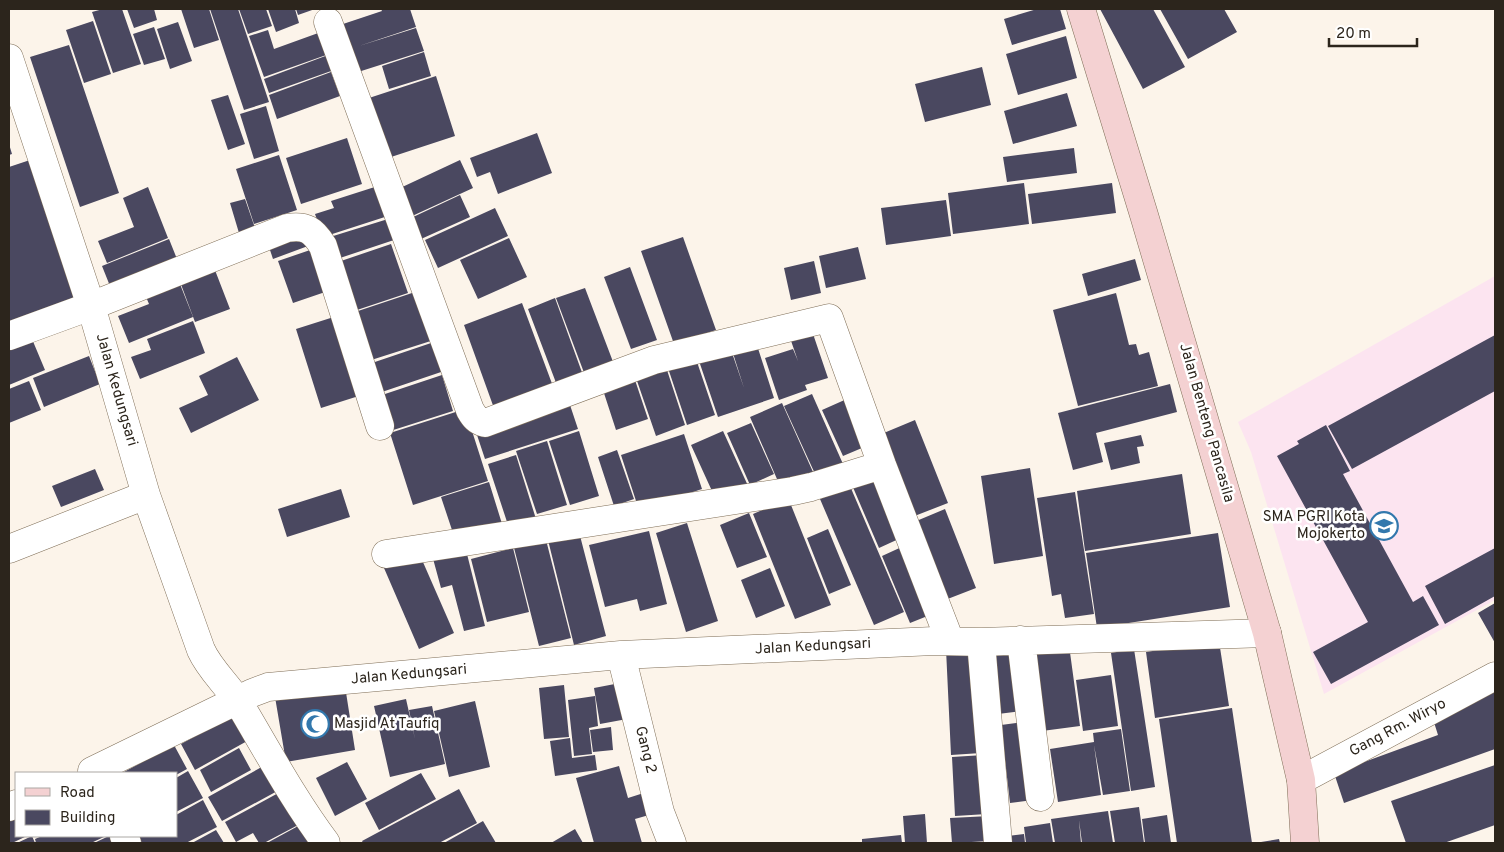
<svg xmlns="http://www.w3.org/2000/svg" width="1504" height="852" font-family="Overpass,sans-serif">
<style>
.education{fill:#fce4f0}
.building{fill:#4a4860}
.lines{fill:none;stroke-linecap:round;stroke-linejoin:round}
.street-casing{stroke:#7f6e57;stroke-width:29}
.secondary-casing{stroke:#7f6e57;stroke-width:29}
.street{stroke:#fff;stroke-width:28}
.secondary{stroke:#f4d1d2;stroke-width:28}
.labels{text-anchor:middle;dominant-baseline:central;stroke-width:5;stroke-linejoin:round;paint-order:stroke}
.street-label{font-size:15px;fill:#2c251c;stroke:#fff}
.poi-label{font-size:15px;fill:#2c251c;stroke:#fff;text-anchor:end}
</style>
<rect width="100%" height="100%" fill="#fcf4ea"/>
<path class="education" d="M1495,276V600L1324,694L1251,452L1238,422Z"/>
<path class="building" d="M103,9H122L141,64L113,73L92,12Z
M127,9H154L157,20L134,28Z
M181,9H209L219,40L194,48Z
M210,9H238L269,102L244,110Z
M239,9H266L272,26L248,34Z
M268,9H295L299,23L276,32Z
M296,9H315L298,15Z
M381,9H410L416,27L359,46L416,28L424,51L355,73L340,25L382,11Z
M1037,9H1060L1066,29L1012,45L1004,19Z
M1100,9H1153L1185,67L1143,89Z
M1160,9H1224L1237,32L1188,59Z
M93,21L111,74L84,83L66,30Z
M178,22L192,61L170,69L157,29Z
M154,27L165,59L144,65L133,34Z
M268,30L274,49L321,32L329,54L264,77L249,36Z
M1066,36L1077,78L1018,95L1006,54Z
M69,45L119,193L80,207L30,57Z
M424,52L431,76L389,89L382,66Z
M328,55L334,70L269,93L264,79Z
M982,67L991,105L925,122L915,84Z
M331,72L340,96L277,119L269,95Z
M436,76L455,136L388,158L369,98Z
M1067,93L1077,126L1013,144L1004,111Z
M228,95L245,144L228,150L211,100Z
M266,106L279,151L254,159L240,114Z
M537,133L552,173L498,194L490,172L477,177L470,158Z
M347,138L362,184L301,204L286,158Z
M9,144L12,154L9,155Z
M1074,148L1077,173L1007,182L1003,157Z
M279,155L297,210L254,224L236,169Z
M36,158L81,299L9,322V167Z
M460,160L473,188L410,217L398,189Z
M1024,183L1029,224L953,234L948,193Z
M1112,183L1116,213L1032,224L1028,194Z
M381,185L391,215L323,237L315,214L334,208L331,201Z
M148,187L168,238L107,263L98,241L134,227L123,198Z
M460,195L470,217L421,239L411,218Z
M245,199L255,228L239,233L230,203Z
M946,200L951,236L886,245L881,208Z
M495,208L508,236L438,268L425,240Z
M388,219L394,240L337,259L330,237Z
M302,231L308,246L273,259L268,244Z
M683,237L716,330L674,344L641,251Z
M509,238L527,277L478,299L460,260Z
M169,239L179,264L112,291L102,266Z
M391,244L408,293L357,310L341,261Z
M858,247L866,279L826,288L819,256Z
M316,248L331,290L293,303L278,261Z
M1135,259L1141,280L1088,296L1082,274Z
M814,261L821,293L791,300L784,268Z
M213,265L230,309L195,322L179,279Z
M630,267L657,340L631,349L604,277Z
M178,279L193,317L129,343L118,316L149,304L144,292Z
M585,288L615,367L586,378L556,298Z
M421,290L437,339L365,362L349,314Z
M1116,293L1129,345L1136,344L1139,355L1149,352L1158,386L1078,406L1053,310Z
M555,298L584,378L558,388L528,309Z
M522,303L554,389L495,411L464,325Z
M340,315L365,394L321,408L296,329Z
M193,321L205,353L140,379L131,357L151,350L147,339Z
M811,328L828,378L805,385L807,390L779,400L765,358L793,349L798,361L789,335Z
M1495,335V391L1352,469L1328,426Z
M32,339L45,370L9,385V348Z
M755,339L774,398L718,417L698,358L730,347L744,388L731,347Z
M437,341L447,370L376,394L366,365Z
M89,356L100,384L44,407L33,378Z
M237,357L259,400L191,433L179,408L208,395L199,376Z
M696,359L715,415L687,425L668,368Z
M665,364L685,425L656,436L635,375Z
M632,371L648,419L616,430L602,387Z
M442,375L453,411L387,432L376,397Z
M29,381L41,410L9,423V389Z
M1170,384L1177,412L1096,433L1103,462L1073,470L1058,413Z
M812,394L843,464L816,476L784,406Z
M849,398L869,445L843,456L822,410Z
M568,399L578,429L485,459L475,429Z
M782,403L813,472L780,486L750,417Z
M465,409L488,481L413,505L390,433Z
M915,420L948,503L912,517L879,435Z
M751,423L774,474L750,485L727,433Z
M1326,425L1350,471L1343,474L1413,602L1423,596L1439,625L1331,684L1313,652L1368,622L1277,456L1299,444L1297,441Z
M579,431L599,496L570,505L549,441Z
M723,431L749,488L717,502L691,445Z
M684,434L702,489L639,510L621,455Z
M1141,435L1144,446L1137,447L1140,463L1111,470L1104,443Z
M547,441L567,505L537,514L516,451Z
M617,450L634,499L614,506L598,457Z
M516,455L536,519L509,528L488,464Z
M1030,468L1043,556L994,564L981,476Z
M95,469L104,490L61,507L52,486Z
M1182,474L1191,534L1085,551L1077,491Z
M877,475L903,537L879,548L852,485Z
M489,482L503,527L456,542L441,497Z
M850,486L904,612L874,625L820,499Z
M341,489L350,517L287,537L278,509Z
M1075,492L1094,614L1065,618L1061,594L1052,596L1037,498Z
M787,495L831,605L795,619L753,514L772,506Z
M945,509L976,588L945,600L914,522Z
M749,513L767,557L737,568L720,525Z
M687,523L718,621L686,632L656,533Z
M578,528L606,636L574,645L547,536Z
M828,529L851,585L829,594L807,538Z
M649,531L667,604L640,611L637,599L605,607L589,545Z
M544,532L571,638L539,646L512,540Z
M1218,533L1230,607L1097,628L1086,553Z
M906,545L935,613L910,623L882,556Z
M465,546L485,626L464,631L452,585L441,588L432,555Z
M513,548L529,612L487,622L471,559Z
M1495,548V596L1445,624L1425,586Z
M419,553L454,633L419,649L384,568Z
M770,568L785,606L756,618L741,580Z
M1495,603V643L1478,613Z
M1219,641L1229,706L1155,718L1146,652Z
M1069,645L1080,726L1042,731L1031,650Z
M976,647L981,753L951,755L946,649Z
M1016,649L1023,711L998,714L991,652Z
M1134,649L1155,787L1131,791L1111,653Z
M1111,675L1118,726L1083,731L1076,680Z
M620,683L627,719L600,724L594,688Z
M1495,683V749L1344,803L1334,773L1438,735L1432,716Z
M564,685L569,737L544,739L539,688Z
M345,686L355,750L286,762L275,697Z
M595,696L598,726L589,728L592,754L574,756L568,700Z
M406,699L415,739L409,710L432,706L445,764L390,777L374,706Z
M475,701L490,767L449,777L434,711Z
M1232,708L1252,843H1177L1159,719Z
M235,714L249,740L195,770L181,744Z
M1024,722L1033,800L1010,803L1001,725Z
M611,727L613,750L593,752L590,730Z
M1121,729L1130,791L1103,795L1094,745L1101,795L1058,802L1050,749L1094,742L1093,733Z
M570,738L572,758L595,755L597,770L555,776L550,741Z
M174,745L187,769L176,775V773H122Z
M239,748L251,770L211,792L200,770Z
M984,755L987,814L955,816L952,757Z
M347,762L367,799L335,816L316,778Z
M267,764L281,789L222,821L208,797Z
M1495,765V825L1444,843H1406L1391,801Z
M619,766L628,798L650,791L656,813L635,819L642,843H594L576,778Z
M188,771L203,798L176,812V778Z
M421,773L436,799L379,830L365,803Z
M459,789L477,823L439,843H363L362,841Z
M282,791L300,824L264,843H259L253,833L236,842L225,822Z
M203,800L217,827L186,843H142L138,836H176V815Z
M1139,807L1144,843H1115L1110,811Z
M16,808V836H27L12,843H9V812Z
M1108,811L1113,843H1082L1079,820L1081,843H1055L1051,819Z
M925,814L927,843H905L903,816Z
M1167,815L1171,843H1145L1142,819Z
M990,816L991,841L952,843L950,818Z
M483,821L496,843H444Z
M1050,823L1053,843H1026L1024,827Z
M300,825L310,843H267Z
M575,829L583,843H551Z
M216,830L224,843H192Z
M1024,834L1025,843H1000L999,837Z
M901,835L902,843H862V839Z
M32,836L35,843H17Z
M42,836H106L91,843H36L35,839Z
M109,836H115L119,843H94Z
M1279,839L1280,843H1261V842Z"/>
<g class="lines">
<defs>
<path id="street" d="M328,22L470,410C474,417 477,421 485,423L654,360L829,318L882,465L950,641
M9,58L91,306L146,495L201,650C210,670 227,684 239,703C267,750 293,799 326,843
M9,336L91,306L287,228C306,225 313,230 323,246L380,426
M9,549L146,495
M386,554L793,491L811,487L882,465
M1021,640L1040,797
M981,642L998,843
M621,655L660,812L672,843
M94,773L92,771L252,693L268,687L621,655L934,641L981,642L1267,633
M1301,780L1495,676
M9,807L16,804
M124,836L127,843"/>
<path id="secondary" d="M1081,9L1144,215L1267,633L1301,780L1305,843"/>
</defs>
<use href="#street" class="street-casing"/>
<use href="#secondary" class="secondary-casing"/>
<use href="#street" class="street"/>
<use href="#secondary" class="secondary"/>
</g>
<defs>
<symbol id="school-ring" viewBox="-11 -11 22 22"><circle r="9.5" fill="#fff" stroke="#3278ad" stroke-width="1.5"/><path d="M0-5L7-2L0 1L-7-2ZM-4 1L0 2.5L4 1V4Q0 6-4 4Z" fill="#3278ad"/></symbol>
<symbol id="mosque-ring" viewBox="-11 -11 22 22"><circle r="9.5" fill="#fff" stroke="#3278ad" stroke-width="1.5"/><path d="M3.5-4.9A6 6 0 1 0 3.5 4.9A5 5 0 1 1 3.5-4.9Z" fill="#3278ad"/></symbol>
</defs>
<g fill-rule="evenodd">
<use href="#school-ring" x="1368" y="510" width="32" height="32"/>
<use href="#mosque-ring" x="299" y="708" width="32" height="32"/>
</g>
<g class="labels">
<g class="street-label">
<text transform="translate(116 390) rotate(74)">Jalan Kedungsari</text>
<text transform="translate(1206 423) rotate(74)">Jalan Benteng Pancasila</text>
<text transform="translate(813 647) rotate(-3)">Jalan Kedungsari</text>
<text transform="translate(409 675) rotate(-5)">Jalan Kedungsari</text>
<text transform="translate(1398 728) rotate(-28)">Gang Rm. Wiryo</text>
<text transform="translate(645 750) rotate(76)">Gang 2</text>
</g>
<g class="poi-label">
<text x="1365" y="517">SMA PGRI Kota<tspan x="1365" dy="17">Mojokerto</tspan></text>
<text x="334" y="724" text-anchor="start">Masjid At Taufiq</text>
</g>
</g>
<rect width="1504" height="852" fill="none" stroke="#2c251c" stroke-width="20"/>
<rect x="15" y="772" width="162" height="65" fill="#ffffff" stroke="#aba8a4"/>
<rect x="25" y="788" width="25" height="8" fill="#f4d1d2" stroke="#aba8a4"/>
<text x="60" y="797" font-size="15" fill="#2c251c">Road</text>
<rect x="25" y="810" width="25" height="15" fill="#4a4860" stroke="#aba8a4"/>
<text x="60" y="822" font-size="15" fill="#2c251c">Building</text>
<path d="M1329 38v8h88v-8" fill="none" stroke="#2c251c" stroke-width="2.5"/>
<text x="1336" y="38" font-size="15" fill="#2c251c" stroke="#ffffff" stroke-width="4" paint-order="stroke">20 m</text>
</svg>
